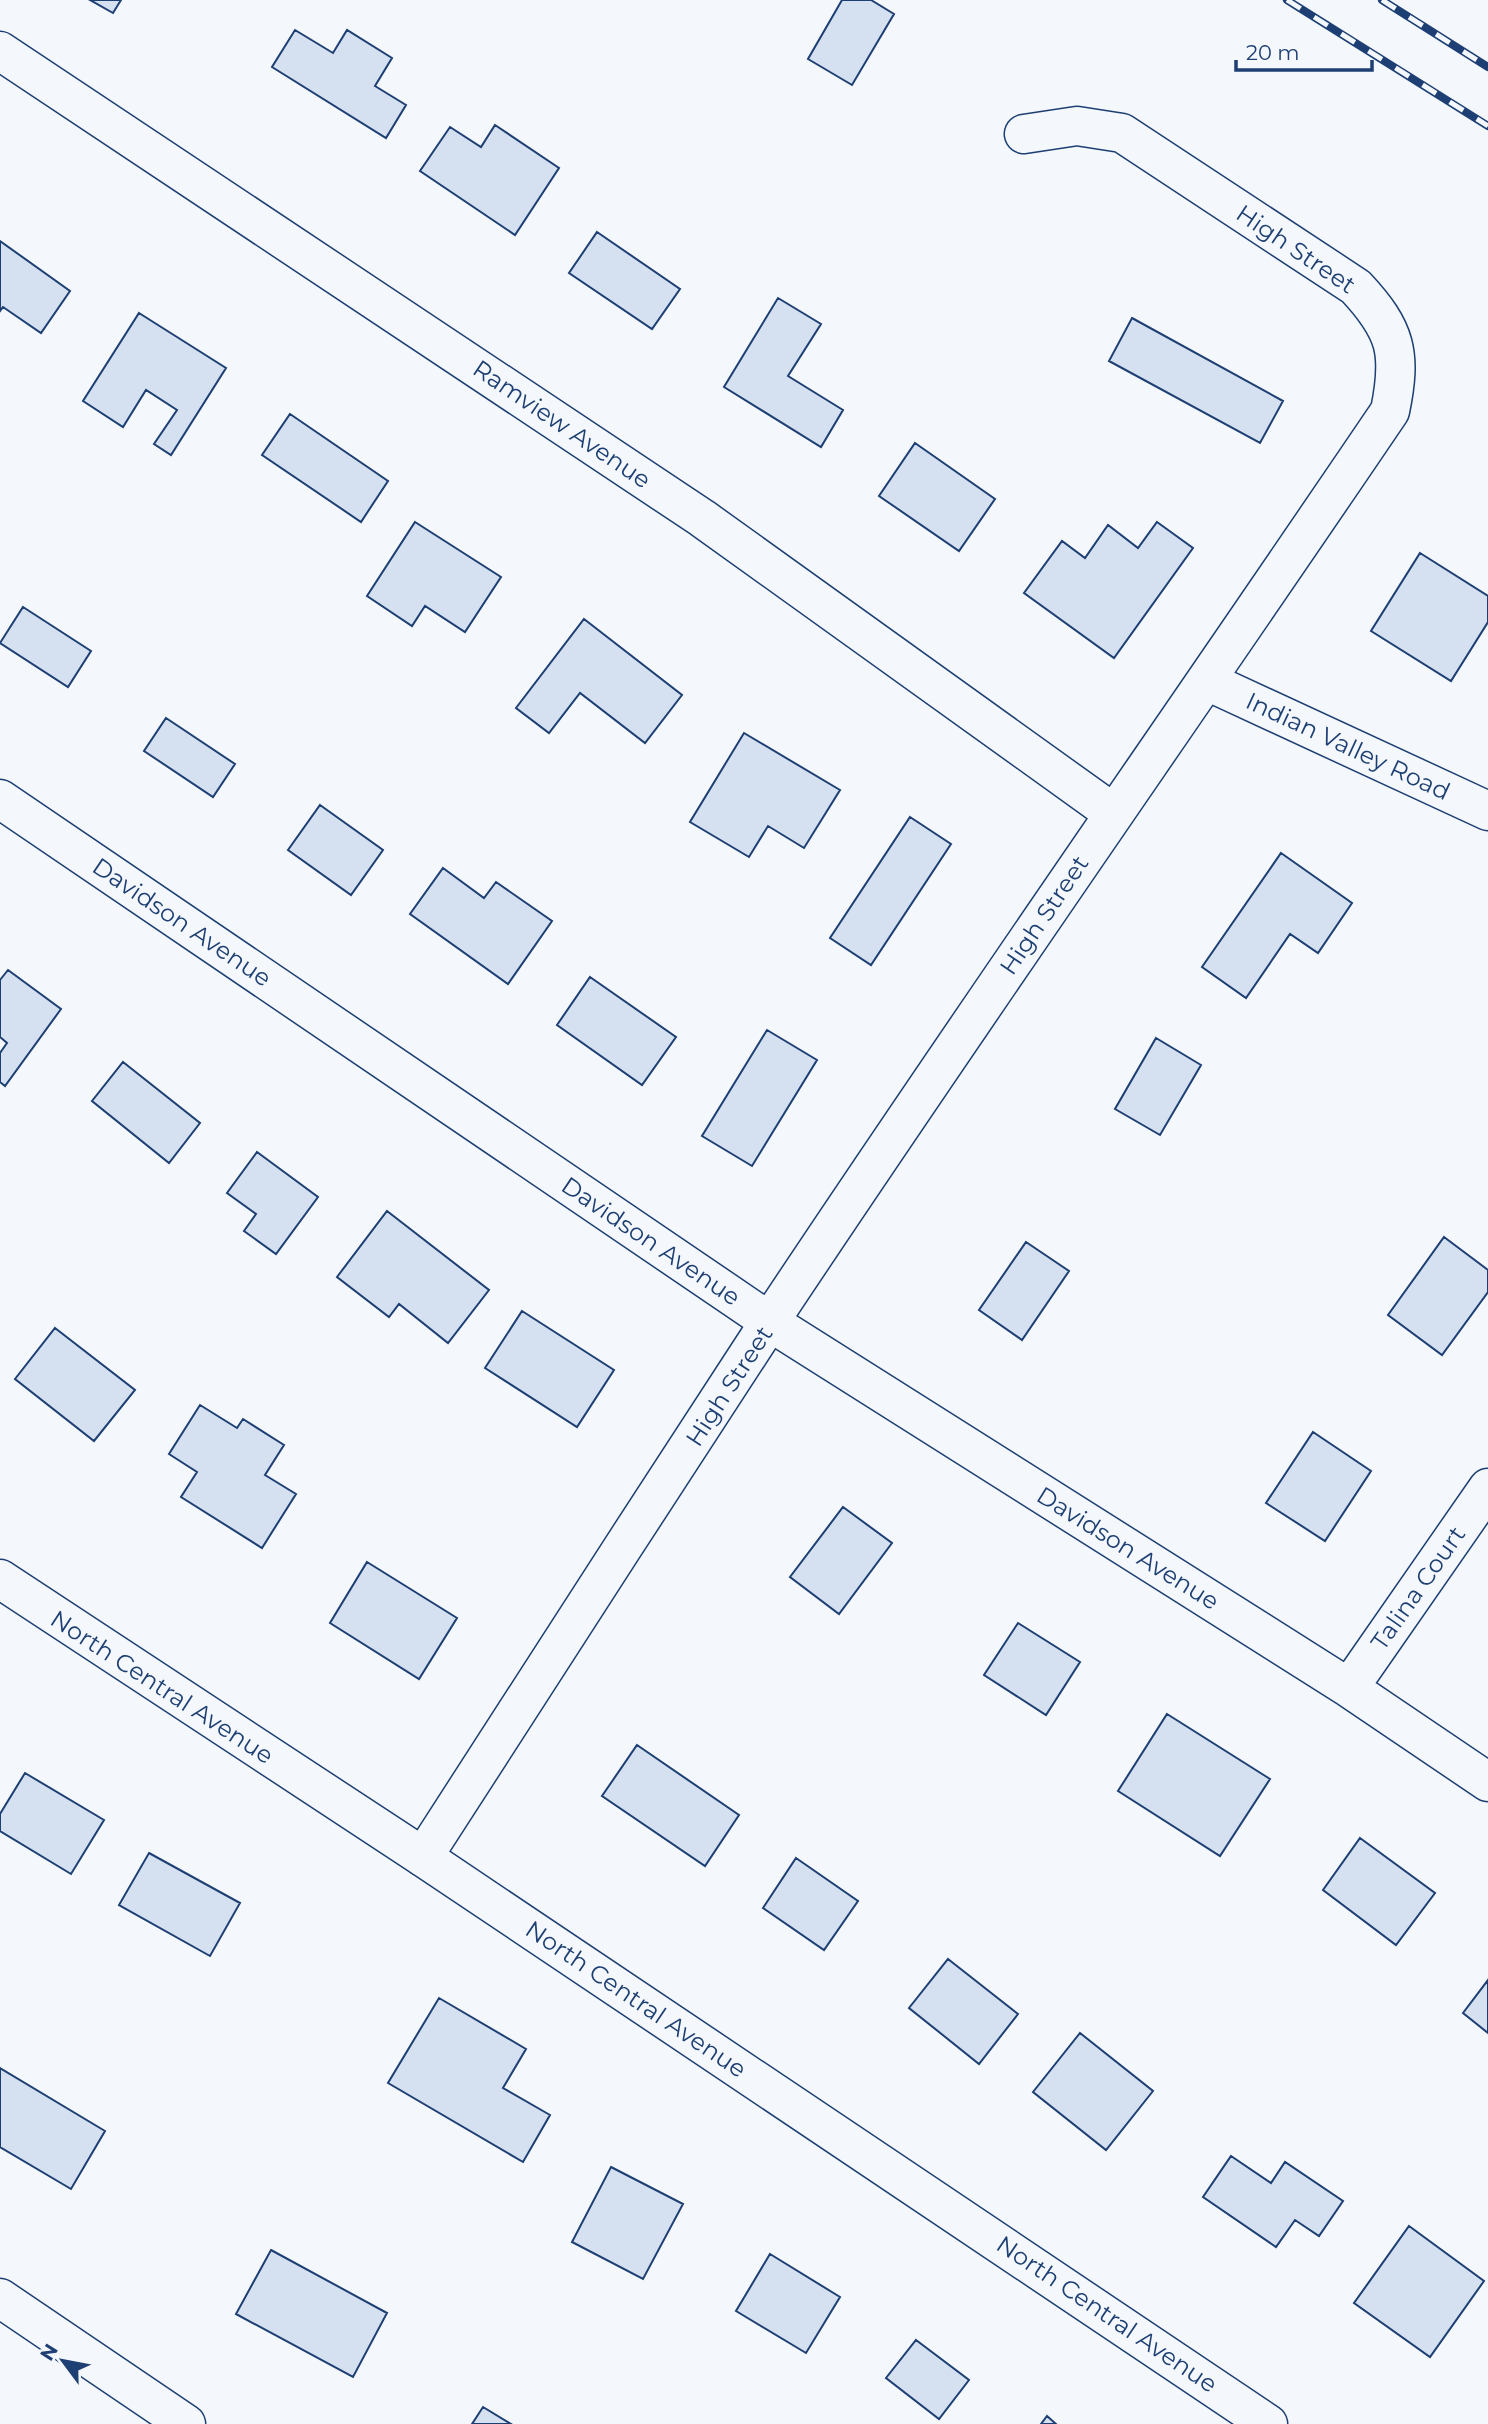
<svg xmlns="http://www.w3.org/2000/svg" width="1488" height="2424" font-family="Montserrat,sans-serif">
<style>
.building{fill:#d5e0f0;stroke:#1d3f73;stroke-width:2}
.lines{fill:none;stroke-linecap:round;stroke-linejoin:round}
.minor-casing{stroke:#1d3f73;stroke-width:41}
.major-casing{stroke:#1d3f73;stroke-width:41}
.minor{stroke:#f4f7fb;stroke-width:38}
.major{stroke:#f4f7fb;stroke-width:38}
.rail-casing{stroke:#1d3f73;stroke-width:8}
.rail{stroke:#f4f7fb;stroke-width:5;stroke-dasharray:16;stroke-linecap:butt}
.labels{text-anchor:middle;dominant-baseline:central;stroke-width:5;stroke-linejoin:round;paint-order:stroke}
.street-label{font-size:24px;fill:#1d3f73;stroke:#f4f7fb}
</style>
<rect width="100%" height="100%" fill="#f4f7fb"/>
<path class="building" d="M90,0H121L113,13Z
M842,0H871L894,14L852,85L808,59Z
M295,30L333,53L347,30L392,58L375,86L406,105L386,138L272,67Z
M495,125L559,168L515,235L420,171L450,127L481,147Z
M597,232L680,289L652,329L569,273Z
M0,241L70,291L41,333L3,307L0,311Z
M778,298L821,324L788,376L843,410L821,447L724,387Z
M139,313L226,368L171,455L154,444L177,410L146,390L123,427L83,401Z
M1132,318L1283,401L1260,443L1109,361Z
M290,414L388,481L361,522L262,455Z
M915,443L995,499L959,551L879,496Z
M415,522L501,577L465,632L425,606L412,626L367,596Z
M1157,522L1193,548L1114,658L1024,593L1062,541L1085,558L1108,525L1138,548Z
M1420,553L1488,596V622L1451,681L1371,631Z
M23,607L91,651L68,687L0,643Z
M584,619L682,695L645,743L580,693L549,733L516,708Z
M166,718L235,764L213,797L144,751Z
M744,733L840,790L804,848L768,826L749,857L690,822Z
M320,805L383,850L351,895L288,850Z
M910,817L951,844L871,965L830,938Z
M1281,853L1352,903L1318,953L1290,934L1246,998L1202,967Z
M443,868L484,898L496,882L552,921L508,984L410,914Z
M8,970L61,1009L5,1086L0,1082V1053L7,1043L0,1037V980Z
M590,977L676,1037L642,1085L557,1025Z
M767,1030L817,1060L752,1166L702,1136Z
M1156,1038L1201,1065L1160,1135L1115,1109Z
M123,1062L200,1123L169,1163L92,1101Z
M257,1152L318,1197L276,1254L244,1231L256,1214L227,1193Z
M387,1211L489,1290L448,1343L399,1304L389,1317L337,1277Z
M1444,1237L1488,1270V1292L1442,1355L1388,1315Z
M1026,1242L1069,1271L1022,1340L979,1310Z
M522,1311L614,1370L577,1427L485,1368Z
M55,1328L135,1390L94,1441L15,1379Z
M200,1405L237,1428L243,1419L284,1445L265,1475L296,1494L262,1548L181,1497L197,1472L169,1454Z
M1313,1432L1371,1471L1325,1541L1266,1503Z
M843,1507L892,1543L839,1614L790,1577Z
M367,1562L457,1618L419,1679L330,1623Z
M1018,1623L1080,1662L1046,1715L984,1675Z
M1167,1714L1270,1779L1220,1856L1118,1791Z
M637,1745L739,1815L705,1866L602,1796Z
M25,1773L104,1820L71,1874L0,1831V1814Z
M1360,1838L1435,1893L1396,1945L1323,1890Z
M149,1853L240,1903L210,1956L119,1905Z
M796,1858L858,1901L824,1950L763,1908Z
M948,1959L1018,2014L979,2064L909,2008Z
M1488,1980V2033L1463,2013Z
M439,1998L526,2049L503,2088L550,2115L523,2162L388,2083Z
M1080,2033L1153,2091L1106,2150L1033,2092Z
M0,2068L105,2131L71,2189L0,2147Z
M1231,2156L1271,2183L1285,2162L1343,2201L1319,2236L1295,2220L1276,2247L1203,2197Z
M611,2167L683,2204L643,2279L572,2242Z
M1409,2226L1484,2281L1430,2357L1354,2303Z
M271,2250L387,2313L353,2377L236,2314Z
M770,2254L840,2297L806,2353L736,2311Z
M916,2340L969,2380L939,2419L886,2378Z
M483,2407L511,2424H472Z
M1047,2416L1056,2424H1041Z"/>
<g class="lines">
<defs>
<path id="minor" d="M0,51L702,518L1113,813
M1207,681L1488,811
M0,799L770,1322L1349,1688L1488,1782
M1349,1688L1488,1488
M423,1857C539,1678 653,1499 770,1321C973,1015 1184,715 1390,411C1402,353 1396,330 1356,287L1122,133L1077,126L1024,134
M0,2298L186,2424"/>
<path id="major" d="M0,1579L423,1857L1268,2424"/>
</defs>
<use href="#minor" class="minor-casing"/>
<use href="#major" class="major-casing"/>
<use href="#minor" class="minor"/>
<use href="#major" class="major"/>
<defs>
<path id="rail" d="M1287,0L1488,126
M1382,0L1488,67"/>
</defs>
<use href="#rail" class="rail-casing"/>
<use href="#rail" class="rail"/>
</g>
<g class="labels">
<g class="street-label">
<text transform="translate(1296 249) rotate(34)">High Street</text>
<text transform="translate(562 424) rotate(34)">Ramview Avenue</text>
<text transform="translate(1348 746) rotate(25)">Indian Valley Road</text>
<text transform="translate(1044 915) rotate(-56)">High Street</text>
<text transform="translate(182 922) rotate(34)">Davidson Avenue</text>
<text transform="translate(651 1241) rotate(34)">Davidson Avenue</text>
<text transform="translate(729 1386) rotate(-57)">High Street</text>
<text transform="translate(1128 1548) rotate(32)">Davidson Avenue</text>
<text transform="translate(1418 1588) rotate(-55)">Talina Court</text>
<text transform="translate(162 1687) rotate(33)">North Central Avenue</text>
<text transform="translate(636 1999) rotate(34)">North Central Avenue</text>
<text transform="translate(1107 2314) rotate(34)">North Central Avenue</text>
</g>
</g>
<g transform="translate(63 2361) rotate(302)" stroke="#f4f7fb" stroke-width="5" paint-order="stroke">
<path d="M0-5L12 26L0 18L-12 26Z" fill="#1d3f73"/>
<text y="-10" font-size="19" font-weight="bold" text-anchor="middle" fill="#1d3f73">N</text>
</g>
<path d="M1236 60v10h136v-10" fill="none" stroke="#1d3f73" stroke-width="3.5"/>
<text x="1246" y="60" font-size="21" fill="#1d3f73" stroke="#f4f7fb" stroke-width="5" paint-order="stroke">20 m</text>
</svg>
